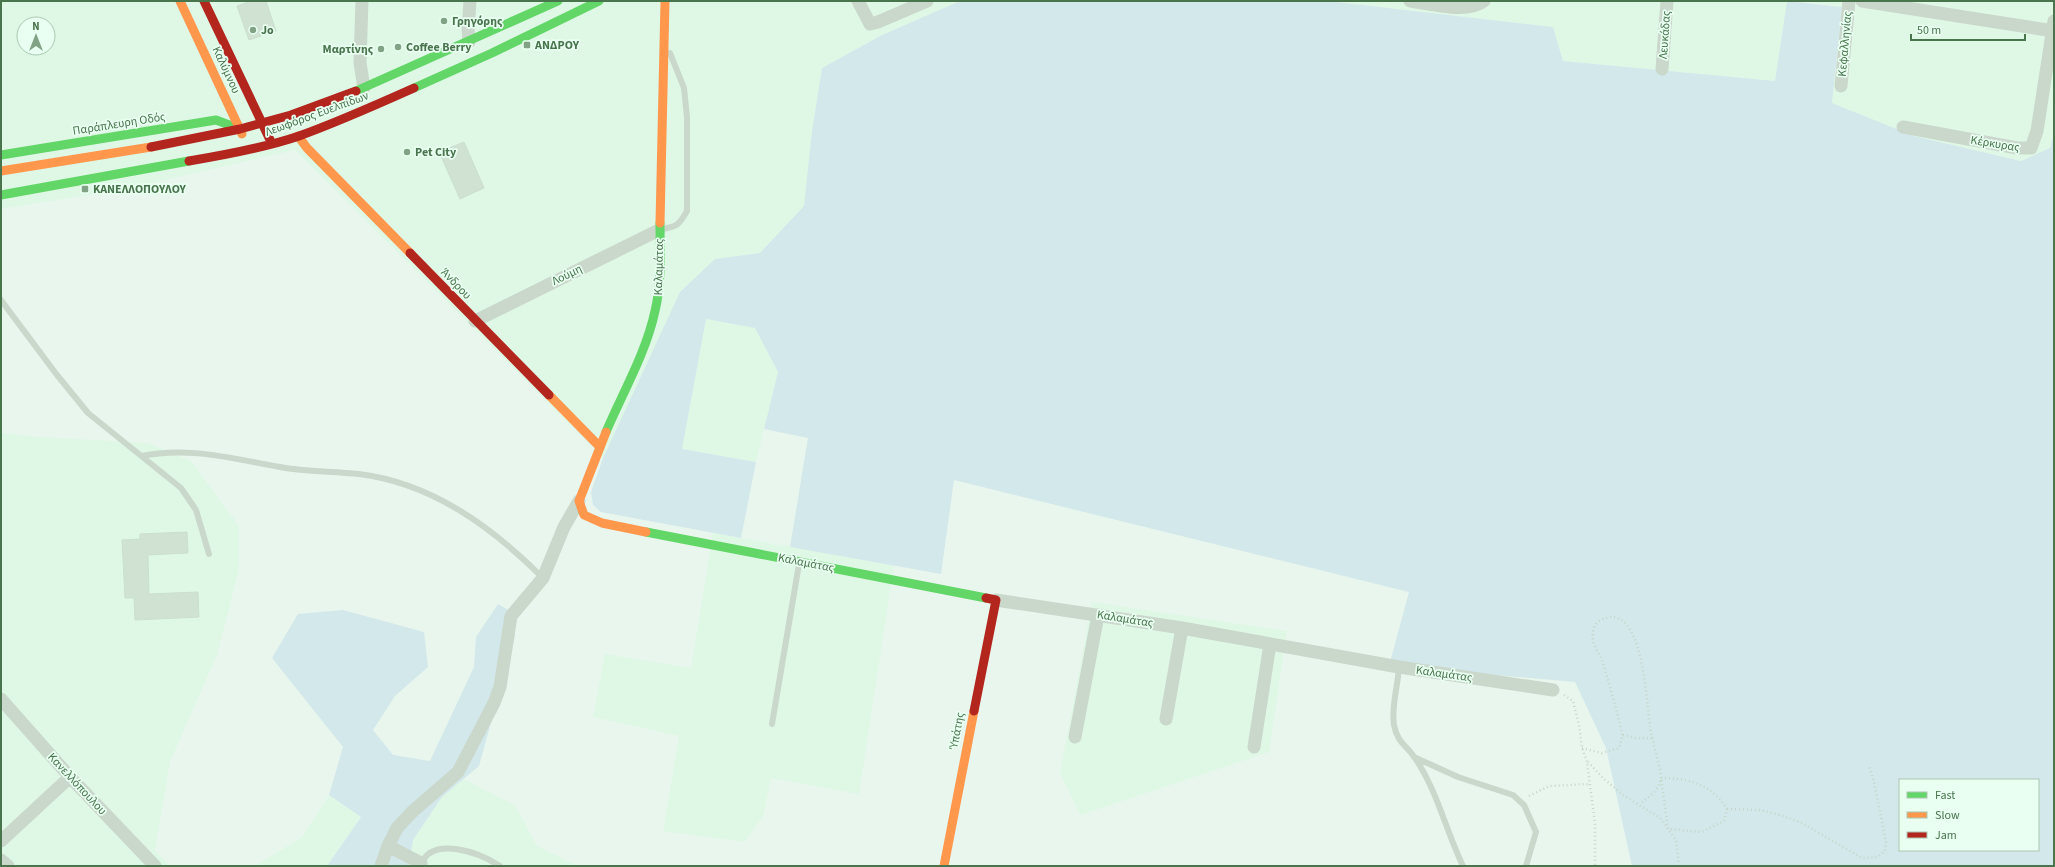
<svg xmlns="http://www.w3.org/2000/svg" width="2055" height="867" font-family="'Source Sans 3',sans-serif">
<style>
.residential{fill:#dff8e6;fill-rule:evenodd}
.green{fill:#d3e8eb;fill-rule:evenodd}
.building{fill:#d0e3d3;stroke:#cbdfcf}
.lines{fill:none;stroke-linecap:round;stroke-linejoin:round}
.path{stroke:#c6d6c9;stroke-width:2.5;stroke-dasharray:1 3;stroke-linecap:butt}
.lane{stroke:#cad7cb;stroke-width:6}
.street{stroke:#cad7cb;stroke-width:13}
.fast{stroke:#63d668;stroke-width:9}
.slow{stroke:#ff974d;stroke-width:9}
.jam{stroke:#b3261e;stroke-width:9}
.poi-dot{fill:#81a285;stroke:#e9fff1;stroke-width:1.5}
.labels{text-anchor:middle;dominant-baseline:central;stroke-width:3.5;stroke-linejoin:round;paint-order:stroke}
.poi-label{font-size:12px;font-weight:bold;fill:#49754d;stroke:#e9fff1;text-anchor:start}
.street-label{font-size:12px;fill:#49754d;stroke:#e9fff1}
</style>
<rect width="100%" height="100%" fill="#e9f6ed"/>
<path class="residential" d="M1,1H960L882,35L822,68L812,131L805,206L760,253L715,259L603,458L295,150L131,188L1,209ZM24,24H48V48H24Z
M1328,1H1787L1775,81L1562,61L1553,27Z
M1797,1H2054V133L2051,148L2021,161L1914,136L1832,103L1842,7Z
M706,318L755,328L778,372L756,462L681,450Z
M1,433L40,437L148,443L191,461L239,526V569L217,655L170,762L155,850L170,866H1Z
M713,533L894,565L859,794L771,778L763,816L745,842L663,831L679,736L593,717L605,654L691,668Z
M1092,602L1287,631L1269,752L1080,815L1060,773Z
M464,779L515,805L537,846L576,865L575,866H409L413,840L442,797Z
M329,795L361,816L327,866H255L302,837Z"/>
<path class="green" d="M960,1H1328L1553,27L1563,61L1775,81L1787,1L1842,7L1832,103L1914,136L2021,161L2050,148L2054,133V866H1632L1606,748L1575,682L1389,666L1409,592L954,480L941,574L790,547L808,438L764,429L778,372L755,328L706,319L682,449L756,462L741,538L601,512L593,505L591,492L603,458L680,292L715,259L760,253L804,206L812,131L822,68L882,35ZM1900,780H2038V850H1900Z
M498,604L510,611L515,636L479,766L442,797L413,840L409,866H327L361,817L329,795L343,747L272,658L298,614L343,610L424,632L428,667L395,696L373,730L393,755L430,761L474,667L476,637Z"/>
<path class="building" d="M251,1H266L276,31L249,40L237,6Z
M464,142L484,188L460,199L439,152Z
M187,532L188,553L148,555L149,594L198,592L199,617L135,620L134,598H125L122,540L140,539V534Z"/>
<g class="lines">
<path class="path" d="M1564,695L1573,701L1579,725L1582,748L1587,762L1595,824V866
M1623,735L1636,738H1652
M1582,748L1602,753L1619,748C1620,744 1622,740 1622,736C1623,731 1605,669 1602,660C1599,653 1593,645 1593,638C1592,631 1594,623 1601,620C1644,598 1646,704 1650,726C1651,737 1662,772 1661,779C1659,791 1648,797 1640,804
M1588,762L1604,779L1623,795L1660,818L1676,840L1679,866
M1661,778C1689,778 1711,784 1727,809L1724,821L1702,832L1668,829Z
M1529,796L1549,786L1590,784
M1727,809L1760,810L1777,814L1802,823L1862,858L1877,857L1885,851L1886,842L1874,782L1869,765"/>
<path class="lane" d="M661,229C677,227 679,225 687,211V117L684,88L670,53
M1,300L57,375L88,413L181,488L196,510L209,554
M142,456C188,446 234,459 280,467C306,472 332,471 359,474C432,483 492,527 543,578
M1399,667C1398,686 1391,706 1394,725C1397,742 1406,745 1415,758C1437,790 1446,831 1463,866
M772,724L799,564
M1414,757L1458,777L1513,795L1524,805L1536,832L1526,866
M421,864C433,835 480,853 500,866"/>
<path class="street" d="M362,1L360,63L364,88
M858,1L870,24L878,22L927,1
M1410,1C1430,4 1468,14 1484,1
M1862,1L2054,31
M469,42L468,29L470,1
M1662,69L1667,1
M1841,86L1849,1
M1903,127L2017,148H2031L2037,131L2054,21
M475,321L659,230
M996,600L1182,628L1399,667L1553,690
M1,699L70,777L155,866
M1166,719L1182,628
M1075,737L1098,615
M1254,747L1270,644
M1,841L70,777
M388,846L397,828L412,812L458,772L494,703L500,687L511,616L543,578L564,527L579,501
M1,860L8,866
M381,866L388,846L421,863"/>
<path class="fast" d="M414,88L492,53L599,1
M356,91L558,1
M1,155L216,120L240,129
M1,195L189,161
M606,432C623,392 646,353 655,311C662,282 660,252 660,223
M646,532L986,598"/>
<path class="slow" d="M180,1L242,134
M298,136L307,148L410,253
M1,171L151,147
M660,223L665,1
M549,395L599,446
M606,432L579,501L584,515L602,523L646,532
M944,866L974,711"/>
<path class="jam" d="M204,1L272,144
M151,147L240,129L291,115L356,91
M189,161C225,155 264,148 299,136C338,122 376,105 414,88
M410,253L549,395
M974,711L996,600L986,598"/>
</g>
<g class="poi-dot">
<circle cx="444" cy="21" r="4"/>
<circle cx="253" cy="30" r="4"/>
<rect x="523" y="41" width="8" height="8" rx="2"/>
<circle cx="398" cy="47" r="4"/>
<circle cx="381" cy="49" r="4"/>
<circle cx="407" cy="152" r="4"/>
<rect x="81" y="185" width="8" height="8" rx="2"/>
</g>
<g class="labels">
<g class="poi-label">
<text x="452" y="21">Γρηγόρης</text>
<text x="261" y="30">Jo</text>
<text x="535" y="45">ΑΝΔΡΟΥ</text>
<text x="406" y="47">Coffee Berry</text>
<text x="373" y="49" text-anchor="end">Μαρτίνης</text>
<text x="415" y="152">Pet City</text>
<text x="93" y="189">ΚΑΝΕΛΛΟΠΟΥΛΟΥ</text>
</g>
<g class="street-label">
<text transform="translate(1665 35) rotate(-86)">Λευκάδας</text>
<text transform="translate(1845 44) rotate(-85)">Κεφαλληνίας</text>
<text transform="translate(226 70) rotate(65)">Καλύμνου</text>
<text transform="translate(317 114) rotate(-20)">Λεωφόρος Ευελπίδων</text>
<text transform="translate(119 124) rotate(-9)">Παράπλευρη Οδός</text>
<text transform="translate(1995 144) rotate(9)">Κέρκυρας</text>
<text transform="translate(659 267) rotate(-89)">Καλαμάτας</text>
<text transform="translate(567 275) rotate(-26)">Λούμη</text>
<text transform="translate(456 284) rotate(46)">Άνδρου</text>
<text transform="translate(806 563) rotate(11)">Καλαμάτας</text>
<text transform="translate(1125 619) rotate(9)">Καλαμάτας</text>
<text transform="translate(1444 674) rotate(8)">Καλαμάτας</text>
<text transform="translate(957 731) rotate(-79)">Ύπάτης</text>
<text transform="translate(77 784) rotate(47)">Κανελλόπουλου</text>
</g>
</g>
<rect width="2055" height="867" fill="none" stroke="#49754d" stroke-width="4"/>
<rect x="1899" y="779" width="140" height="72" fill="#e9fff1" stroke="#a9c8af"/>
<rect x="1907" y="792" width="20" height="6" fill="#63d668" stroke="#a9c8af"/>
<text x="1935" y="799" font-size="12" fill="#49754d">Fast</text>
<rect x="1907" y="812" width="20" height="6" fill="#ff974d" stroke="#a9c8af"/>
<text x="1935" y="819" font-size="12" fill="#49754d">Slow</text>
<rect x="1907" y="832" width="20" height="6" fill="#b3261e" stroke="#a9c8af"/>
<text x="1935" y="839" font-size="12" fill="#49754d">Jam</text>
<g transform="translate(36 36)"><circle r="19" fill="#e9fff1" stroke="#a9c8af"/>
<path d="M0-3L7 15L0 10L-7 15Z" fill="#81a285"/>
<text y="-6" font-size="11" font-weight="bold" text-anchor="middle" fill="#49754d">N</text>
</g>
<path d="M1911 34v6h114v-6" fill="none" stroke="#49754d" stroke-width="2"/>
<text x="1917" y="34" font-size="12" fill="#49754d" stroke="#e9fff1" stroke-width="3" paint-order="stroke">50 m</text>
</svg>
